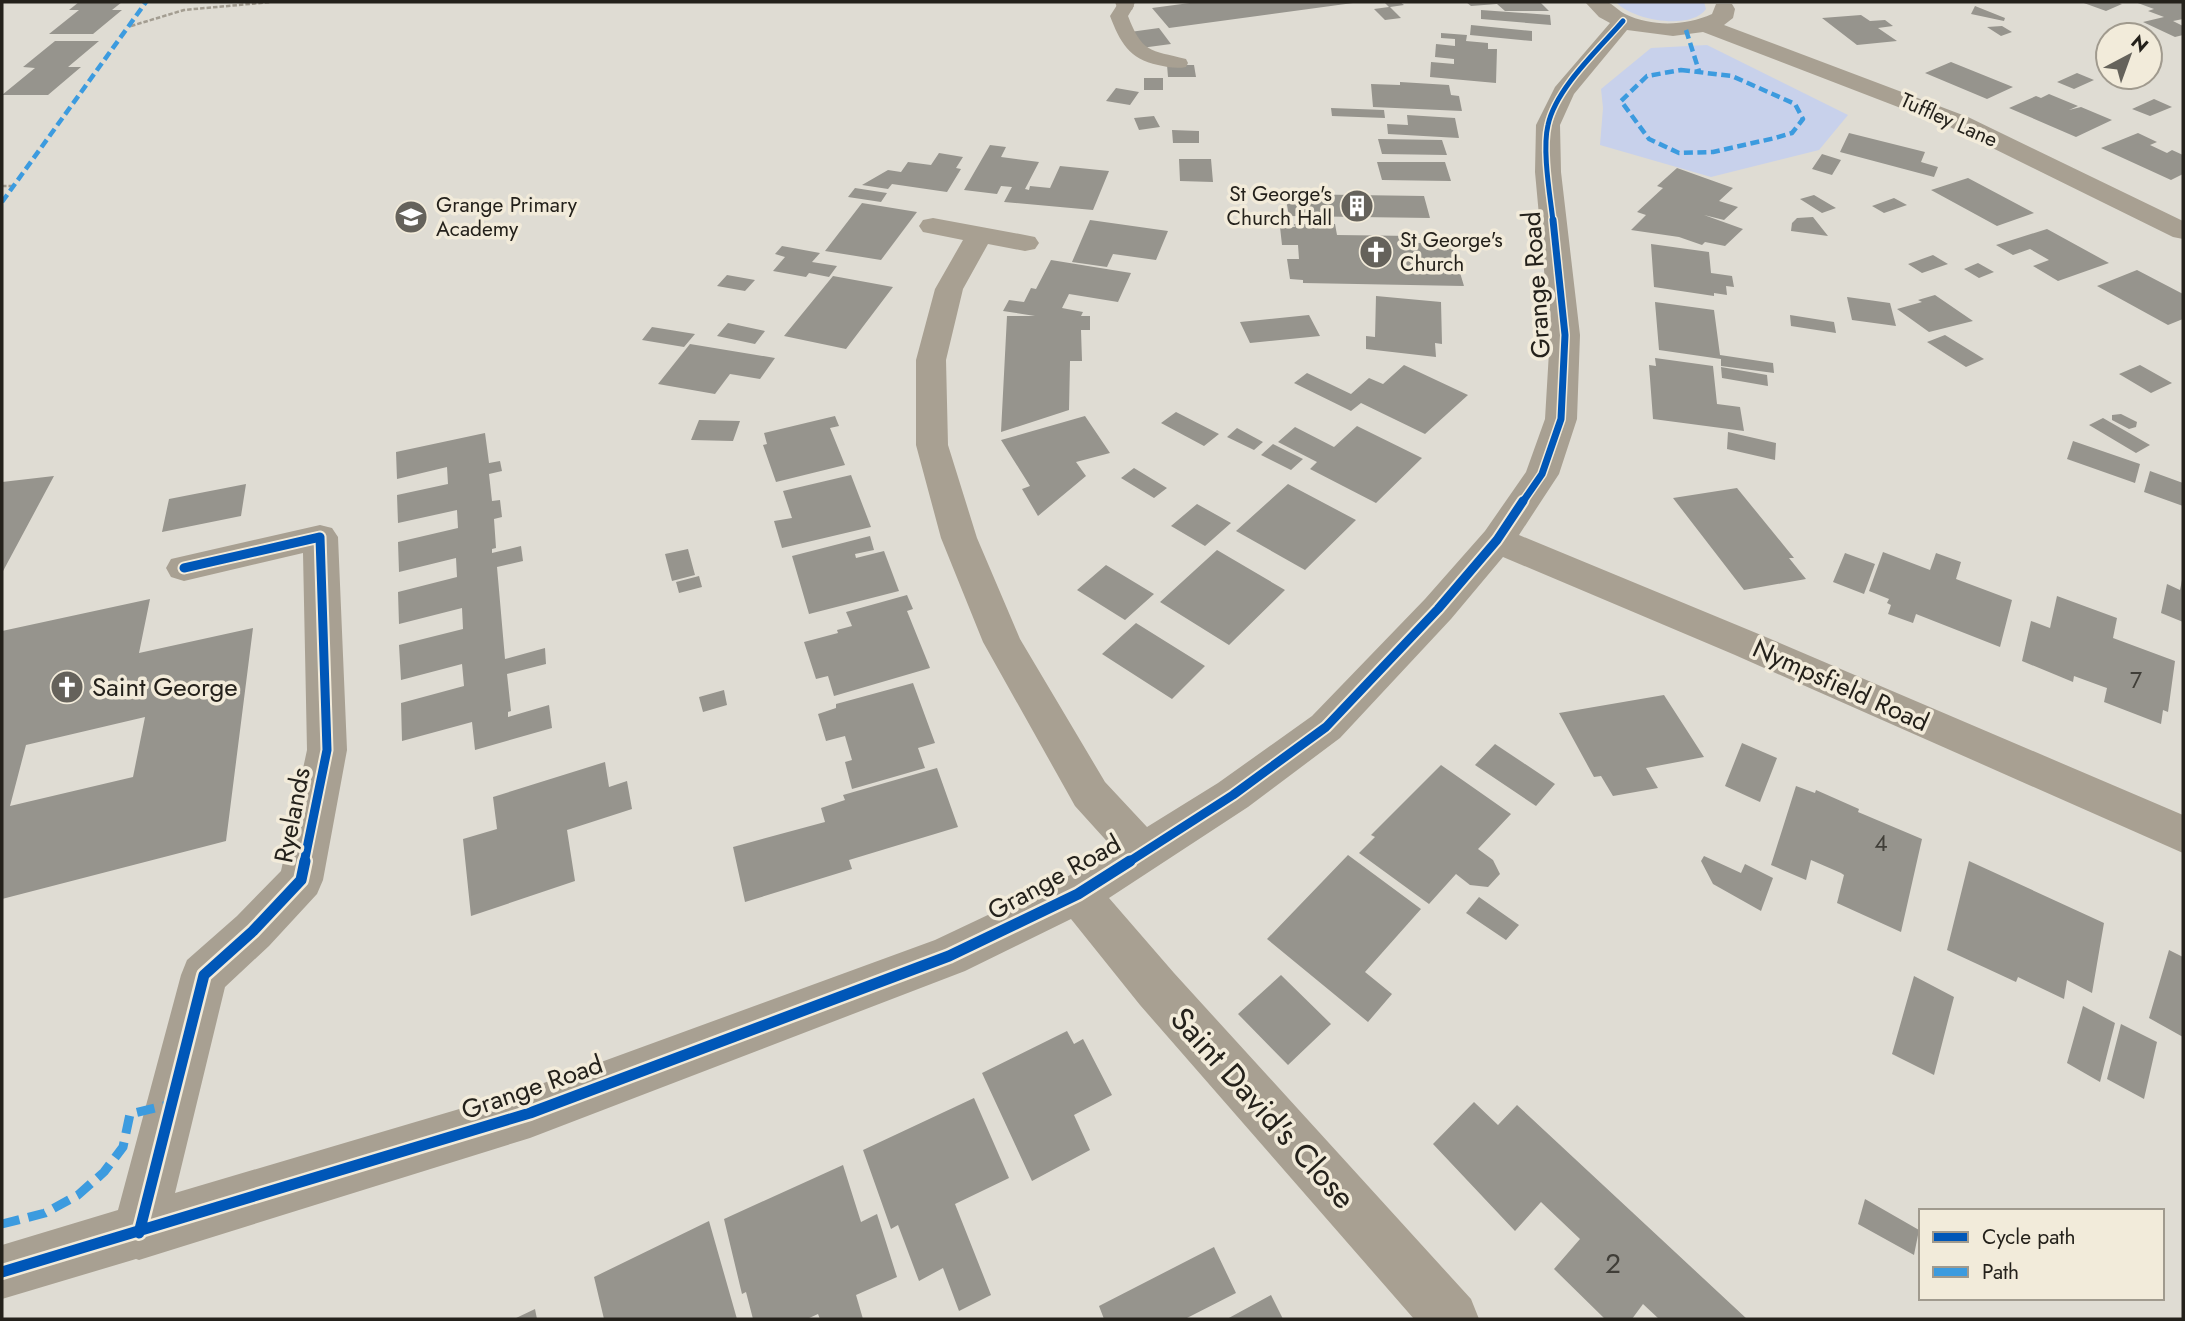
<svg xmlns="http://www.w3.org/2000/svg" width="2185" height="1321" font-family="Jost,sans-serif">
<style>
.green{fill:#c8d1eb}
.building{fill:#96948d;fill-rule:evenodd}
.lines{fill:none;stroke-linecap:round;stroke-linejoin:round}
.path{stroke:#a39d91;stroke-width:2.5;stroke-dasharray:4.5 2;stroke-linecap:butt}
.lane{fill:#a8a092;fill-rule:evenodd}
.street{fill:#a8a092;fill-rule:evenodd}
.quiet-far1{stroke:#3c9bdf;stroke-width:4.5;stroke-dasharray:9 4.5;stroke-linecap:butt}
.quiet{stroke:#3c9bdf;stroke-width:9;stroke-dasharray:18 9;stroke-linecap:butt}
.cycleway-far3-casing{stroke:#f2ebda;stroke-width:8}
.cycleway-far2-casing{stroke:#f2ebda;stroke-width:10}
.cycleway-far1-casing{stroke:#f2ebda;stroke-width:13}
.cycleway-casing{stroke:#f2ebda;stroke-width:16}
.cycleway-far3{stroke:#0057b8;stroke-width:5}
.cycleway-far2{stroke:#0057b8;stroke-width:7}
.cycleway-far1{stroke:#0057b8;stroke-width:9}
.cycleway{stroke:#0057b8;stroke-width:11}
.labels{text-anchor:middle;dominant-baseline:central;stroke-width:7;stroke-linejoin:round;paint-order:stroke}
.far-street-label{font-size:21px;fill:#24211b;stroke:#f2ebda}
.far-poi-label{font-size:21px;fill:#24211b;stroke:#f2ebda;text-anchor:start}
.number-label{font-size:23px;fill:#403e38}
.street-label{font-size:26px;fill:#24211b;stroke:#f2ebda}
.poi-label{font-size:26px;fill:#24211b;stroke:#f2ebda;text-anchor:start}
.near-number-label{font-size:28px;fill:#403e38}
.near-street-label{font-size:32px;fill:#24211b;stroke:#f2ebda}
</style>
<rect width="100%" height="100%" fill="#dfdcd3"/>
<path class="green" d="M1616,2H1704L1706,9C1691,31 1631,20 1616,2Z
M1707,45L1848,115L1819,150L1711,177L1600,145L1603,108L1601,89L1651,48Z"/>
<path class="building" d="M79,2H122L112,10H122L93,34H49L79,10H69Z
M1197,2H1353V3L1169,28L1152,8Z
M1384,2H1400L1404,5L1390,7L1401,18L1385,20L1374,9L1389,7Z
M1466,2H1540L1549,11H1505L1497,4L1471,6Z
M2081,2H2116L2122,4L2106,11Z
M2135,2H2183V19L2173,21L2183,26V35L2175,37L2143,22L2164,17L2148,11L2154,9Z
M1975,6L2005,18L2004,21L1971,14Z
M1481,10L1550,15L1551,25L1481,19Z
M1861,15L1870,21L1885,20L1893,26L1878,28L1897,41L1857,45L1822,18Z
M1471,25L1532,31V41L1470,35Z
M2002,26L2012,32L2001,36L1987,27Z
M1159,28L1171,44L1141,48L1130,32Z
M1441,33L1467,35L1466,41L1488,43V49H1497L1496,83L1430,77L1431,62L1454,64V59L1435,57L1436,44L1455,46V39L1441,38Z
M55,41H99L68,67H81L48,95H2L35,68L23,67Z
M1951,62L2013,87L1987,99L1925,73Z
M1167,65H1194L1196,77H1168Z
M2077,73L2094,80L2074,89L2057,82Z
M1144,78H1163V90H1144Z
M1400,82L1449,85L1451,95L1459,96L1462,111L1373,107L1371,84L1400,85Z
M1116,88L1139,92L1130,105L1106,101Z
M2049,94L2078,106L2069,110L2081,107L2112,120L2076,137L2009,108L2036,96L2041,98Z
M2154,99L2172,107L2150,116L2132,109Z
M1331,108L1384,110L1385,118L1332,116Z
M1407,115L1455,118L1459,138L1388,134L1387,124L1408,125Z
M1154,116L1160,127L1139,130L1134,118Z
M1172,130L1199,131V143H1173Z
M1849,133L1925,152L1921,162L1938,167L1934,177L1840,152Z
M2138,133L2157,142L2150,145L2167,153L2172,150L2183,155V174L2171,180L2101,148Z
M1378,139L1442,140L1447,155L1382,154Z
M990,145L1006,147L1001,157L1039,162L1025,189L1029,190L1030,186L1050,188L1060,166L1109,171L1093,210L1004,202L1012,187L1001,186L997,194L964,190Z
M939,153L963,157L956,168L961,169L947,192L892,184L888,189L862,185L888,170L901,172L908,162L931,165Z
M1822,154L1841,160L1832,175L1812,169Z
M1179,159H1211L1213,182L1180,181Z
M1377,162H1445L1451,181L1382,180Z
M1677,168L1733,188L1719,201L1738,207L1724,220L1704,215L1743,229L1725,246L1705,242L1702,245L1679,237L1631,230L1646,215L1637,212L1663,188L1657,186Z
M1968,178L2034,213L1997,226L1931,190Z
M855,188L887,193L881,202L848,197Z
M1285,194L1424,196L1430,218L1289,216Z
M1814,195L1836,208L1822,213L1800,199Z
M1894,198L1907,205L1884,213L1872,206Z
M862,203L917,212L881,260L825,251Z
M1813,217L1828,236L1791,231L1792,223L1797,218Z
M1090,220L1168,231L1156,260L1113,254L1107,267L1072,262Z
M1294,224H1335L1337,235L1413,236L1415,243H1451L1464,286L1303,283V280L1290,279L1287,259H1299L1298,245H1282L1280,227H1295Z
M2047,229L2109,263L2058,281L2033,266L2049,260L2030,249L2013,255L1996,245Z
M1651,244L1709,252L1711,273L1732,276L1734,287L1726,286L1727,295L1714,293V296L1654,287Z
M782,246L820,253L812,262L837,266L829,277L809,273L806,277L773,271L785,257L775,254Z
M1933,255L1948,264L1922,273L1908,264Z
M1051,260L1131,273L1118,302L1069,294L1062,308L1083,312L1081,316H1090V330H1081L1082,361H1070L1069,410L1001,432L1007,316H1035L1003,311L1009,300L1024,302L1031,288L1036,289Z
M1978,263L1994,272L1979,278L1964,269Z
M2137,270L2183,294V319L2168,325L2097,286Z
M727,275L755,280L745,291L717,286Z
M833,276L893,287L846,349L784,336Z
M1935,295L1973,321L1929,332L1897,309L1922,302L1918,300Z
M1376,296L1441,302L1442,344L1435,343L1436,357L1366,349V336L1375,337Z
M1847,297L1890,303L1896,326L1852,320Z
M1655,302L1714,310L1720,355L1773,363L1774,373L1721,366V359L1659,350Z
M1309,315L1320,336L1250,343L1240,322Z
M1790,315L1834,322L1836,333L1791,326Z
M728,323L765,331L755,344L717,336Z
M652,327L695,334L684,347L642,340Z
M1945,335L1984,359L1966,367L1927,342Z
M690,344L775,358L760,379L730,374L715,394L658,384Z
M1655,358L1713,366L1717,404L1740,407L1744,431L1653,419L1649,365L1656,366Z
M1404,365L1468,395L1425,434L1361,403L1351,411L1294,383L1307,373L1351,394L1369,378L1383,384Z
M2140,365L2172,383L2151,393L2119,374Z
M1721,367L1767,375L1768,386L1722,378Z
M1176,412L1219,434L1204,446L1161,423Z
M2121,414L2137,422L2136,427L2129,429L2112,420V415Z
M835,416L839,426L830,428L845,465L776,482L763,445L767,444L764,433Z
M1085,416L1110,453L1076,462L1086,476L1038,516L1022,489L1030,486L1001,440Z
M2103,418L2150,445L2136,453L2089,425Z
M699,420L740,421L733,441L691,440Z
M1357,426L1422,458L1376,503L1310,469L1317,462L1278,442L1295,427L1334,447Z
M1237,428L1263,442L1254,450L1227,437Z
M1728,432L1776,443L1775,460L1727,449Z
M485,433L489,463L500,461L502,471L489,474L492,501L500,500L502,517L494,519L496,548L492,549V553L521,546L523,561L497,567L505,659L545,648L546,664L507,674L511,711L508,712V717L549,705L552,728L475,750L472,722L402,741L401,703L464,686L462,664L401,680L399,645L463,629L462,608L399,624L398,592L457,577L456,558L399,572L398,542L458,528L457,510L398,523L397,495L448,484L447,467L397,479L396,452Z
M2073,441L2140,464L2135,483L2067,459Z
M1273,444L1303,459L1291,470L1261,455Z
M1134,468L1167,488L1154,498L1121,478Z
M2150,471L2183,483V506L2144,492Z
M851,475L871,527L782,548L774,521L792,518L783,491Z
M54,476L2,573V482Z
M246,484L241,516L162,532L169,499Z
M1288,484L1356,520L1305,570L1236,531Z
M1737,488L1794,558H1789L1806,579L1744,590L1673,498Z
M1197,504L1231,523L1205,546L1171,526Z
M870,536L874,550L855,554L856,558L884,551L899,591L809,614L792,556Z
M688,549L695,575L672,581L665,554Z
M1217,550L1285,590L1229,645L1160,602Z
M1883,552L1930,570L1936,553L1961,562L1956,579L2012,600L2000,647L1916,614L1913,623L1888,614L1891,605L1887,603L1889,599L1869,591Z
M1845,553L1875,564L1864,594L1833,582Z
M1106,565L1154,594L1125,620L1077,590Z
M699,576L702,587L679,593L676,582Z
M2182,580L2183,581V622L2161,613L2167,584L2180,590Z
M907,595L913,609L907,611L930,668L834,696L828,676L816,679L804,642L838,633L837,630L852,626L846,612Z
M2057,596L2117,618L2113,638L2175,661L2168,712L2163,710L2161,724L2104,702L2107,688L2104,687L2074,676L2073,682L2022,661L2031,621L2050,628Z
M150,599L139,653L253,628L226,841L2,899V631ZM145,717L133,777L10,806L26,745Z
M1136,623L1205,666L1172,699L1102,654Z
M913,683L935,743L918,748L925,768L852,789L845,762L852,760L845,736L826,741L818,714L836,708V704Z
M724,690L727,705L703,712L699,697Z
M1664,695L1704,757L1646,768L1658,788L1613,796L1601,776L1594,777L1559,713Z
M1742,743L1777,758L1760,802L1725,786Z
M1495,744L1555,784L1536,806L1475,765Z
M605,762L609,787L627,781L632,809L567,830L575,881L471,916L463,839L497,829L493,797Z
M1441,765L1511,814L1478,849L1493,860L1500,874L1488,887L1470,885L1456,874L1429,904L1359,853L1375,837L1371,835Z
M937,768L958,827L849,860L852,869L745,902L733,847L825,822L821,808L845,800L843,795Z
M1796,786L1815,793L1816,790L1859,809L1858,812L1922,839L1901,932L1837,903L1844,875L1841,873L1811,860L1806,880L1771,865Z
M1348,855L1421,909L1365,972L1392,994L1368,1022L1267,939Z
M1704,856L1741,873L1745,864L1773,878L1761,911L1713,884L1701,861Z
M1969,861L2104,923L2092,993L2067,980L2064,999L2018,977L2016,982L1947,950Z
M1479,897L1519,925L1506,940L1466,913Z
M2169,950L2183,957V1037L2149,1018Z
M1281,975L1331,1024L1288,1065L1238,1014Z
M1914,976L1954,997L1934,1075L1892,1054Z
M2083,1006L2115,1023L2100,1082L2067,1063Z
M2121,1024L2157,1042L2144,1099L2107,1079Z
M1067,1031L1074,1044L1083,1039L1112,1095L1074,1115L1090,1150L1032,1181L982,1073Z
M974,1098L1009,1178L955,1204L991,1295L959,1311L943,1268L919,1281L898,1225L891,1229L863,1150Z
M1474,1102L1498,1125L1517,1105L1747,1319H1659L1643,1304L1632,1319H1605L1554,1269L1580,1239L1541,1202L1515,1231L1433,1144Z
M843,1165L861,1222L877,1214L897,1277L856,1295L863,1319H820L818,1314L807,1319H753L746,1292L742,1294L724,1219Z
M1865,1199L1919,1230L1914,1255L1858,1224Z
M709,1221L737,1319H604L594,1277Z
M1214,1247L1236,1293L1185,1319H1104L1099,1306Z
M1271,1295L1283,1319H1227Z
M535,1309L537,1319H514Z"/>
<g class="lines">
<path class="path" d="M131,26L184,10L271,2
M2,186H12"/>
<path class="lane" d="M1119,2H1131L1134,6L1128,16C1142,53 1150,50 1186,59L1188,63L1186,67C1176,69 1167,67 1158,65C1129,59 1120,42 1110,16Z"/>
<path class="street" d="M1115,2H1135L1132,10H1118Z
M1585,2C1591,2 1602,0 1607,2C1613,4 1619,11 1625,14C1652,27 1685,26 1712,14L1716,4H1732L1735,9L1733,18L1724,25L1968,117L2183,221V239L2173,237L1950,127L1703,32L1673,36L1627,30L1574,94L1560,125L1561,172L1580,335L1577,419L1559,474L1519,535L1761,635L2183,815V853L1735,655L1503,557L1451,619L1340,738L1248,807L1109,898L1174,973L1471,1299L1479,1319H1414L1140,1005L1071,919L965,971L530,1138L139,1260L136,1259L2,1299V1245L118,1210L181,975L187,960L237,916L281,871L307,750L303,553L184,581L171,577L166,568L171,559L320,525L332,528L338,537L347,750L323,880L317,894L269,946L225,987L175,1193L530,1088L935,940L1062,880L1113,848L1075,806L983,642L941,538L916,445V360L935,289L963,240L923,232L919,226L923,220L933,218L1025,235L1035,237L1039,243L1035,249L1025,251L988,244L963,289L946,360L948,445L977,538L1020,639L1105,782L1147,827L1218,783L1312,716L1425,599L1485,531L1526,472L1545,419L1550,335L1535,172L1536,125L1555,87L1610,23L1599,17Z"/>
<path class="quiet-far1" d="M1686,30L1699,71
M1681,70L1732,76L1795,104L1803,119L1792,133L1775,138L1713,152L1679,153L1649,139L1621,101L1647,76Z
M2,202L146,2"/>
<path class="quiet" d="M2,1224L45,1213L78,1195L104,1172L123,1147L130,1114L172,1104"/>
<defs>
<path id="cycleway-far3" d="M1553,221C1550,195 1542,150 1548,125C1556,88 1599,49 1623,21"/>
<path id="cycleway-far2" d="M1522,503L1542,474L1561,419L1565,335L1553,220"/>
<path id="cycleway-far1" d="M184,568L320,537L327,750L304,863
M1127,863L1233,795L1326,727L1438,609L1497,540L1523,501"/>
<path id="cycleway" d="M139,1233L204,975L253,931L301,880L305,861
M2,1272L530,1113L949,956L1078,894L1130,861"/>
</defs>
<use href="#cycleway-far3" class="cycleway-far3-casing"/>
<use href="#cycleway-far2" class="cycleway-far2-casing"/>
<use href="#cycleway-far1" class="cycleway-far1-casing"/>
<use href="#cycleway" class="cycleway-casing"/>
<use href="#cycleway-far3" class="cycleway-far3"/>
<use href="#cycleway-far2" class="cycleway-far2"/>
<use href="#cycleway-far1" class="cycleway-far1"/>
<use href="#cycleway" class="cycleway"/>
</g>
<defs>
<symbol id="building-disc" viewBox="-11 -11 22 22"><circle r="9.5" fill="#65625b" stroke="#f2ebda"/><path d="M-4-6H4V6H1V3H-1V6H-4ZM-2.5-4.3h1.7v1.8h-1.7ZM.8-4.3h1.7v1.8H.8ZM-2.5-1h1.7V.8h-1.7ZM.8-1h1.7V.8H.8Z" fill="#fff"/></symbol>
<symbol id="school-disc" viewBox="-11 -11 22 22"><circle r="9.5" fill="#65625b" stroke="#f2ebda"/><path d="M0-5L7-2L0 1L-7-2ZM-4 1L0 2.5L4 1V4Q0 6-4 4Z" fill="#fff"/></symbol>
<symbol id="church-disc" viewBox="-11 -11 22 22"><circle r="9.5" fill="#65625b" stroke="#f2ebda"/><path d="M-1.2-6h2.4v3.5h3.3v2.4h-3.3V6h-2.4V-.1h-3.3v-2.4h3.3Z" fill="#fff"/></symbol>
</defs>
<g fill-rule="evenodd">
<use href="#building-disc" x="1338" y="187" width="38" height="38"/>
<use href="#school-disc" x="392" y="198" width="38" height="38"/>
<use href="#church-disc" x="1357" y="233" width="38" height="38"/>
<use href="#church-disc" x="48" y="668" width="38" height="38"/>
</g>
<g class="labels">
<g class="far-street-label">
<text transform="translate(1949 120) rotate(24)">Tuffley Lane</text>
</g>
<g class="far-poi-label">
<text x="1332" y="194" text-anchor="end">St George's<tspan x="1332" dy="24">Church Hall</tspan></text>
<text x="436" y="205">Grange Primary<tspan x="436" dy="24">Academy</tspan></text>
<text x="1400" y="240">St George's<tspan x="1400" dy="24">Church</tspan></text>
</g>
<g class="number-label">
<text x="2136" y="680">7</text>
<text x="1881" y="843">4</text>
</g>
<g class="street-label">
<text transform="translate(1536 285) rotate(-94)">Grange Road</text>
<text transform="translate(1841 685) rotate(24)">Nympsfield Road</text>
<text transform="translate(292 815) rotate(-79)">Ryelands</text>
<text transform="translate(1054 877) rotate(-29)">Grange Road</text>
<text transform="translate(532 1087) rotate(-19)">Grange Road</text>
</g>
<g class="poi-label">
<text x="92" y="687">Saint George</text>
</g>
<g class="near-number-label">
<text x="1613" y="1263">2</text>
</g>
<g class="near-street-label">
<text transform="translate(1263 1108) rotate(48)">Saint David's Close</text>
</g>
</g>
<rect width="2185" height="1321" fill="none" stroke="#24211b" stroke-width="7"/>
<rect x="1919" y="1209" width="245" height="91" fill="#f2ebda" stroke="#a09a8e" stroke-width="2"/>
<rect x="1933" y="1232" width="35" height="10" fill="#0057b8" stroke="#a09a8e" stroke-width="2"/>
<text x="1982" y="1244" font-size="21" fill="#24211b">Cycle path</text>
<rect x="1933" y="1267" width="35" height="10" fill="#3c9bdf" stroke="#a09a8e" stroke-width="2"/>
<text x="1982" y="1279" font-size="21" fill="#24211b">Path</text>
<g transform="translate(2129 56) rotate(41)"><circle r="33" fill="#f2ebda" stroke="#a09a8e" stroke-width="2"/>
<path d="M0-5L12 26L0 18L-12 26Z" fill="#65625b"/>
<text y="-10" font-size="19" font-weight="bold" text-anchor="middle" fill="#24211b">N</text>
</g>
</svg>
